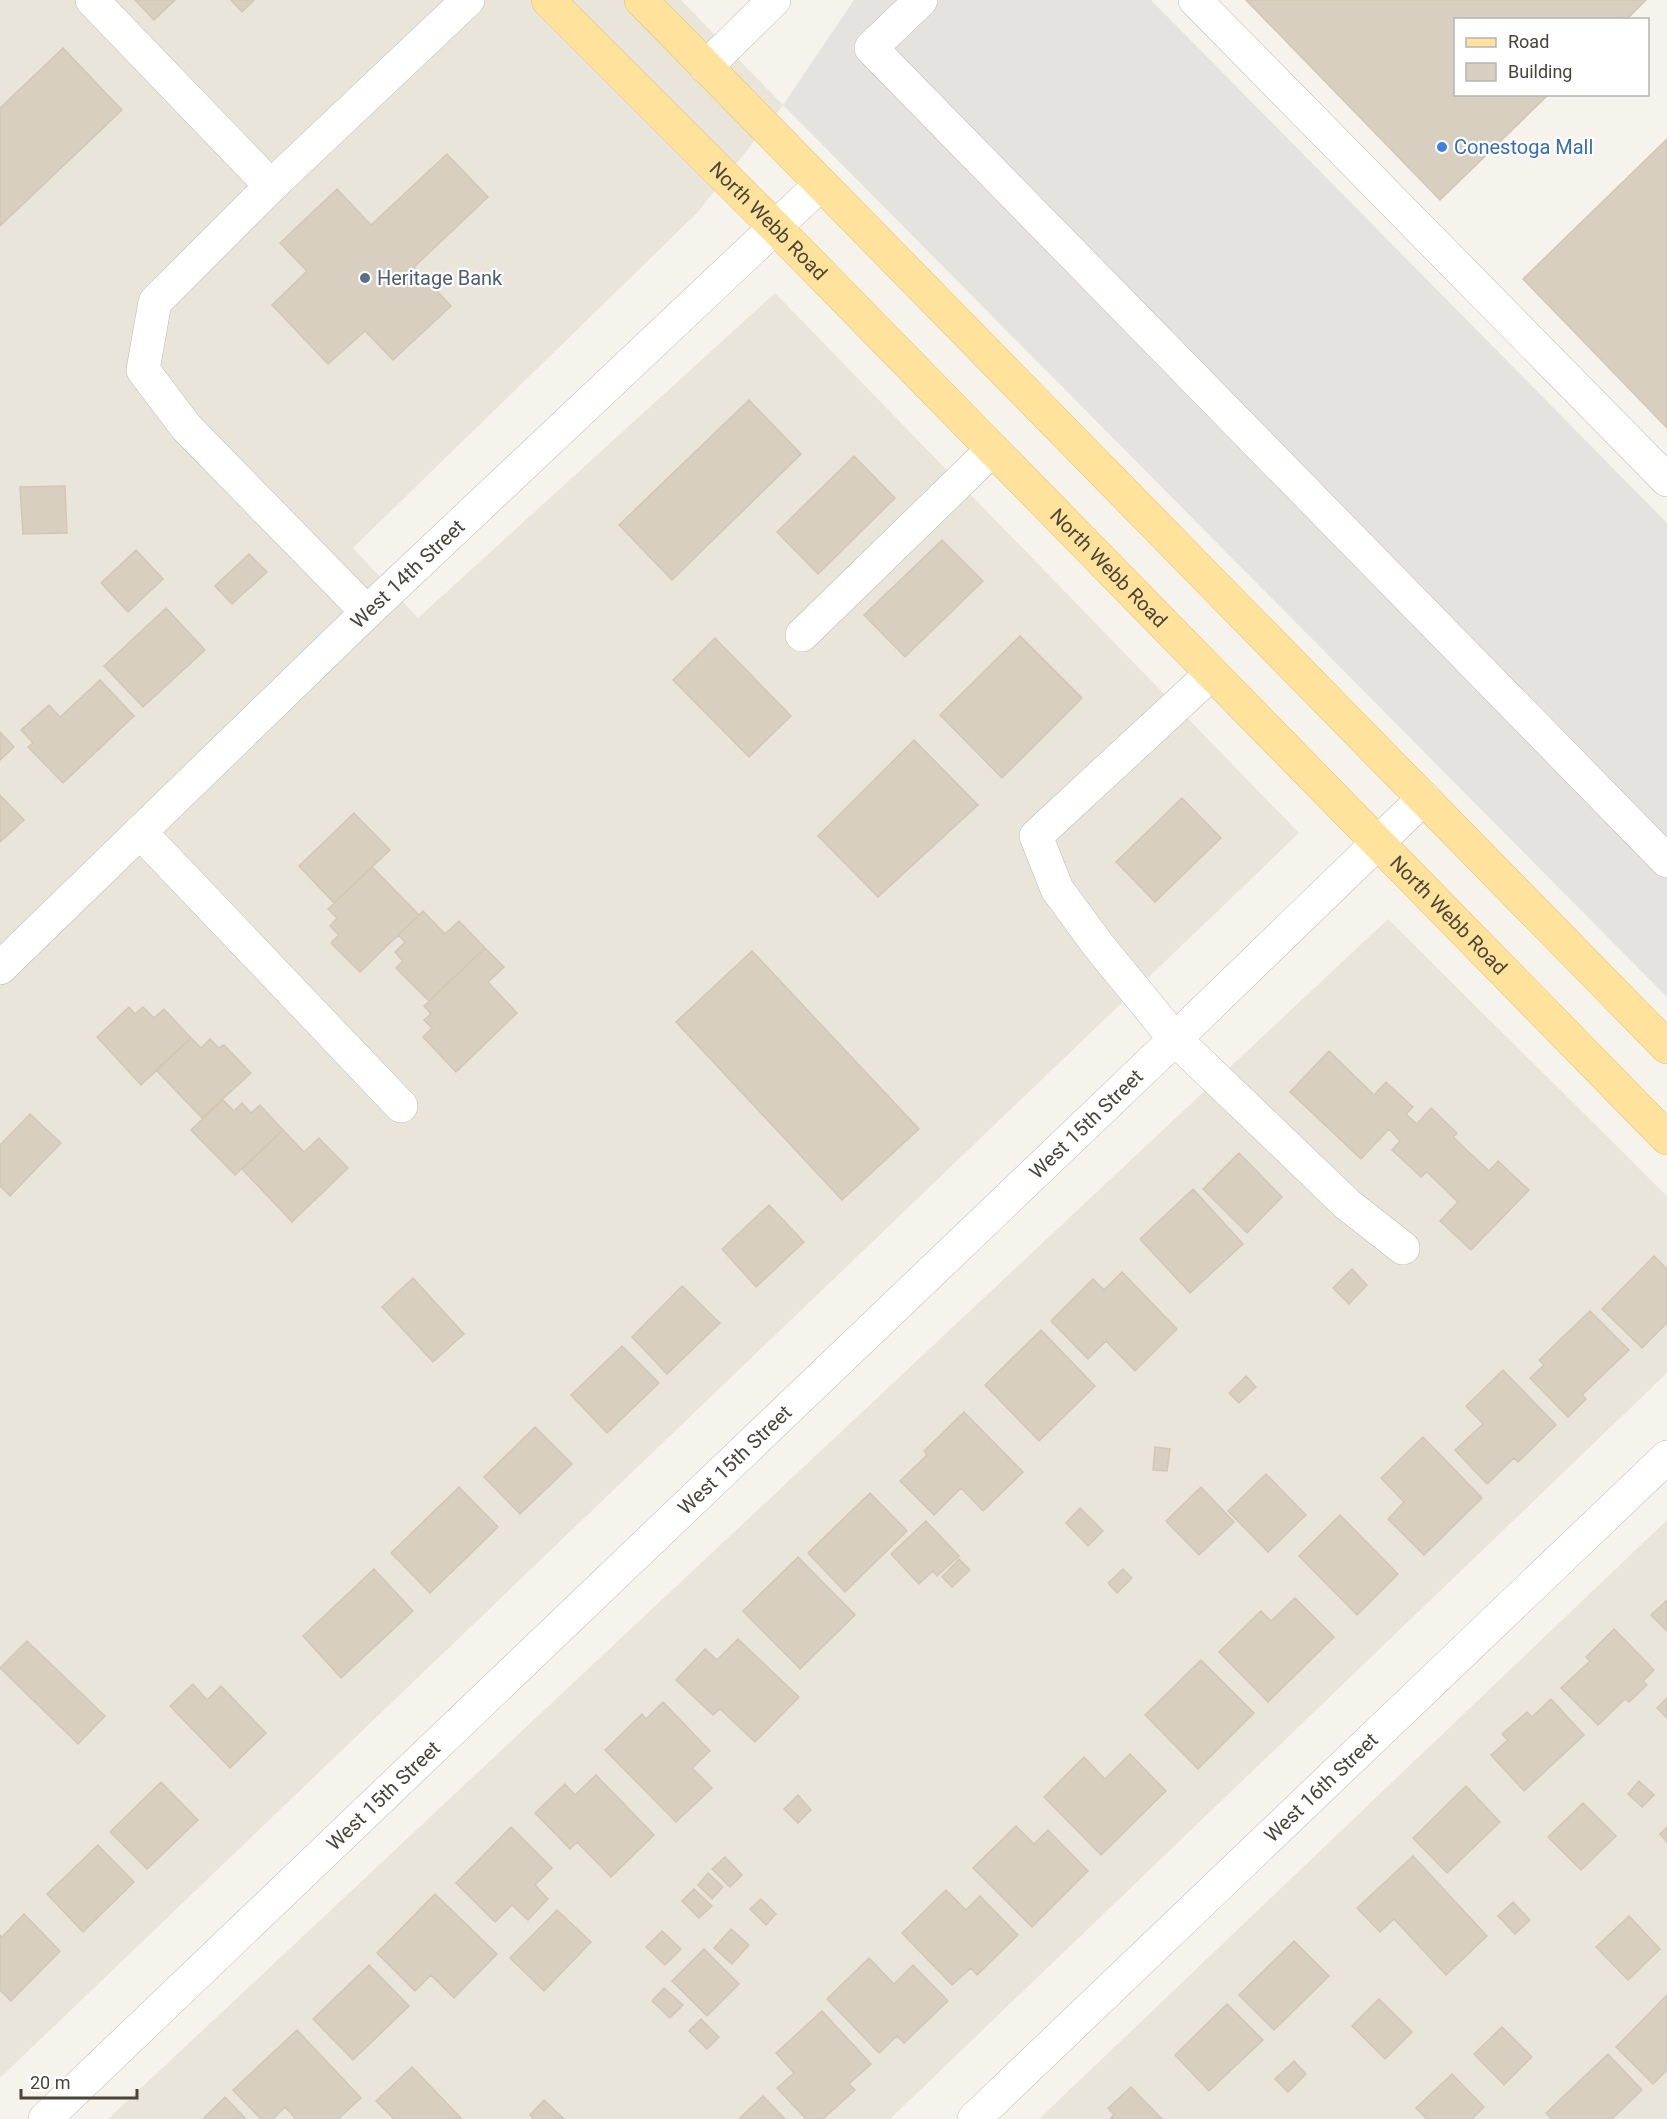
<svg xmlns="http://www.w3.org/2000/svg" width="1667" height="2119" font-family="Roboto,sans-serif">
<style>
.residential{fill:#eae5da}
.parking{fill:#e5e3e0}
.building{fill:#d8cfc1;stroke:#d3c7b4;stroke-width:1.5}
.lines{fill:none;stroke-linecap:round;stroke-linejoin:round}
.minor-casing{stroke:#c2bbae;stroke-width:34}
.major-casing{stroke:#e6c16a;stroke-width:34}
.minor{stroke:#fff;stroke-width:33}
.major{stroke:#ffe39c;stroke-width:33}
.shop-dot{fill:#3f7fe0;stroke:#fff;stroke-width:2}
.service-dot{fill:#5c6f8a;stroke:#fff;stroke-width:2}
.labels{text-anchor:middle;dominant-baseline:central;stroke-width:4.5;stroke-linejoin:round;paint-order:stroke}
.shop-label{font-size:20px;fill:#366cbe;stroke:#fff;text-anchor:start}
.street-label{font-size:20px;fill:#4b4439;stroke:#fff}
.service-label{font-size:20px;fill:#4e5e75;stroke:#fff;text-anchor:start}
</style>
<rect width="100%" height="100%" fill="#f6f3ec"/>
<path class="residential" d="M0,0H681L783,105L697,213L353,548L418,618L775,293L1299,833L0,2078Z
M1388,919L1667,1196V1373L890,2119H108Z
M1667,1520V2119H1039Z"/>
<path class="parking" d="M854,0H1151L1667,523V997L783,105Z"/>
<path class="building" d="M135,0H175L154,20Z
M231,0H254L242,12Z
M1246,0H1646L1626,20H1456V94H1549L1440,200Z
M63,48L122,110L0,226V108Z
M1667,139V428L1523,279Z
M447,154L488,197L414,267L451,306L393,360L365,331L328,364L272,305L307,271L280,243L337,189L371,225Z
M749,400L801,454L672,580L619,525Z
M854,456L895,498L818,574L777,532Z
M65,486L67,533L23,534L20,487Z
M942,540L983,581L905,657L864,615Z
M136,550L163,579L128,612L101,583Z
M249,554L267,572L232,604L215,586Z
M166,608L205,650L143,707L104,666Z
M1020,636L1082,698L1002,778L940,715Z
M715,638L791,716L749,757L673,680Z
M100,680L134,716L63,783L28,747L33,743L21,730L49,705L60,717Z
M0,732L14,747L0,760Z
M914,740L978,805L878,897L818,836Z
M0,795L24,820L0,842Z
M1182,798L1221,838L1155,902L1116,862Z
M354,813L390,850L334,903L299,866Z
M372,867L419,915L360,972L331,943L339,935L330,926L337,918L328,909Z
M423,911L445,934L459,921L485,948L429,1001L396,968L403,961L395,952L405,942L398,935Z
M485,948L504,967L488,982L517,1013L456,1072L423,1037L432,1028L424,1020L431,1014L424,1006Z
M752,951L919,1129L842,1200L676,1022Z
M129,1007L135,1014L143,1007L154,1018L164,1009L191,1038L141,1085L97,1037Z
M191,1038L201,1048L210,1039L219,1048L224,1045L251,1073L202,1118L156,1070Z
M1329,1051L1374,1095L1386,1082L1413,1107L1406,1114L1417,1124L1431,1108L1457,1133L1453,1137L1489,1171L1498,1161L1529,1190L1471,1250L1440,1221L1458,1202L1427,1172L1421,1177L1392,1150L1400,1141L1389,1129L1361,1159L1290,1092Z
M223,1100L234,1111L242,1103L251,1113L260,1105L283,1130L235,1175L191,1130Z
M30,1114L61,1143L10,1196L0,1186V1145Z
M283,1130L304,1152L319,1138L348,1168L292,1222L242,1169Z
M1239,1153L1282,1197L1247,1233L1203,1189Z
M1193,1189L1243,1244L1190,1293L1140,1239Z
M769,1205L804,1242L756,1287L722,1249Z
M1654,1256L1667,1269V1323L1642,1348L1602,1309Z
M1352,1269L1367,1285L1349,1304L1333,1288Z
M1122,1272L1177,1329L1135,1371L1106,1341L1088,1359L1051,1321L1093,1279L1104,1290Z
M413,1278L464,1334L433,1362L382,1307Z
M682,1286L720,1323L667,1374L632,1337Z
M1590,1311L1629,1350L1582,1395L1586,1399L1568,1417L1530,1378L1544,1365L1539,1360Z
M1041,1330L1095,1386L1039,1441L985,1385Z
M622,1346L659,1383L607,1433L571,1395Z
M1503,1370L1556,1425L1518,1462L1514,1458L1487,1484L1455,1450L1483,1424L1466,1406Z
M1246,1376L1256,1387L1239,1403L1229,1393Z
M964,1412L1023,1472L983,1511L961,1488L934,1515L900,1481L927,1455L924,1451Z
M535,1427L572,1464L520,1514L484,1477Z
M1423,1437L1482,1498L1424,1555L1388,1519L1404,1502L1381,1478Z
M1155,1447L1170,1449L1167,1471L1153,1470Z
M1266,1474L1306,1515L1268,1552L1228,1511Z
M459,1487L498,1527L430,1593L391,1553Z
M1201,1487L1234,1522L1199,1555L1166,1521Z
M870,1493L907,1531L845,1592L808,1553Z
M1080,1508L1103,1531L1088,1546L1066,1523Z
M1340,1515L1398,1574L1357,1615L1299,1556Z
M926,1521L959,1556L937,1576L933,1571L919,1584L891,1554Z
M798,1557L855,1615L800,1669L743,1611Z
M959,1559L970,1570L952,1587L942,1577Z
M374,1569L413,1611L341,1678L303,1636Z
M1123,1569L1132,1578L1117,1593L1108,1583Z
M1295,1598L1334,1637L1268,1702L1219,1652L1261,1611L1271,1621Z
M1667,1600V1631L1651,1615Z
M1614,1629L1654,1670L1643,1681L1647,1685L1629,1702L1625,1699L1598,1725L1561,1688L1590,1661L1586,1657Z
M738,1639L799,1697L755,1742L720,1709L713,1715L676,1680L705,1649L717,1660Z
M27,1641L105,1716L78,1744L0,1668Z
M1201,1660L1254,1713L1198,1769L1145,1715Z
M193,1684L207,1700L221,1686L266,1733L230,1768L170,1706Z
M1667,1698V1718L1657,1708Z
M1551,1699L1584,1735L1524,1791L1491,1755L1508,1740L1502,1734L1527,1712L1532,1717Z
M663,1702L710,1751L692,1768L712,1788L676,1822L605,1750L642,1714L646,1719Z
M1130,1754L1166,1791L1101,1855L1044,1797L1084,1757L1105,1779Z
M596,1775L654,1835L611,1877L577,1842L570,1849L535,1813L565,1784L575,1795Z
M1639,1781L1654,1795L1642,1807L1628,1794Z
M161,1782L198,1820L147,1869L110,1832Z
M1466,1786L1500,1822L1447,1873L1413,1838Z
M798,1795L811,1810L798,1823L784,1809Z
M1583,1803L1616,1836L1581,1870L1548,1837Z
M1016,1826L1034,1844L1048,1830L1088,1871L1032,1927L973,1868Z
M511,1827L552,1868L535,1885L548,1899L528,1920L512,1905L495,1922L456,1883Z
M1667,1827V1842L1660,1834Z
M98,1845L134,1882L83,1932L47,1894Z
M1413,1856L1487,1936L1446,1975L1394,1919L1380,1932L1357,1908Z
M725,1857L742,1875L730,1887L712,1869Z
M708,1873L723,1887L712,1899L698,1885Z
M694,1889L712,1906L699,1918L682,1901Z
M946,1890L966,1910L980,1896L1018,1935L977,1975L971,1968L952,1985L902,1933Z
M435,1894L497,1954L454,1998L431,1975L415,1991L377,1953Z
M761,1899L776,1914L766,1925L750,1909Z
M1513,1902L1530,1920L1515,1934L1498,1916Z
M557,1910L591,1942L544,1991L510,1958Z
M24,1914L60,1951L11,2001L0,1990V1935L2,1937Z
M1629,1916L1660,1949L1628,1980L1596,1947Z
M731,1929L749,1945L732,1964L714,1948Z
M662,1931L681,1949L665,1965L646,1947Z
M1294,1941L1329,1976L1274,2030L1239,1995Z
M704,1949L739,1984L707,2016L672,1981Z
M869,1958L894,1984L913,1965L948,2001L904,2043L897,2036L879,2053L827,1999Z
M369,1965L409,2006L353,2060L313,2019Z
M664,1988L683,2005L670,2018L652,2001Z
M1667,1995V2070L1653,2084L1616,2047Z
M1379,1999L1412,2032L1385,2059L1352,2026Z
M1227,2004L1263,2040L1209,2091L1175,2055Z
M822,2011L871,2064L849,2084L855,2090L823,2119H806L777,2088L794,2073L776,2053Z
M701,2019L719,2037L707,2049L689,2031Z
M1502,2027L1532,2057L1504,2085L1474,2054Z
M297,2030L361,2098L338,2119H296L285,2107L273,2119H261L233,2090Z
M1608,2054L1642,2090L1612,2119H1552L1546,2113Z
M1294,2061L1306,2074L1288,2092L1275,2079Z
M412,2067L461,2118L460,2119H394L376,2101Z
M1452,2074L1484,2107L1472,2119H1427L1416,2108Z
M1131,2087L1162,2119H1110L1114,2115L1108,2108Z
M763,2096L785,2119H739Z
M225,2097L246,2119H203Z
M544,2100L564,2119H534L530,2115Z"/>
<g class="lines">
<defs>
<g id="minor">
<path d="M92,0L271,186"/>
<path d="M921,0L871,48L1667,861"/>
<path d="M1195,0L1667,480"/>
<path d="M706,67L774,0"/>
<path d="M367,612L186,427L143,370L155,302L271,186L468,0"/>
<path d="M802,635L992,450"/>
<path d="M1211,674L1036,836L1057,889L1098,945L1175,1039L1348,1205L1403,1248"/>
<path d="M140,832L401,1106"/>
<path id="s1" d="M0,968L367,612L821,184"/>
<path id="s2" d="M45,2119L1175,1039L1424,798"/>
<path id="s3" d="M974,2119L1667,1457"/>
</g>
<g id="major">
<path id="s4" d="M548,0L775,227L1667,1138"/>
<path d="M641,0L1667,1047"/>
</g>
</defs>
<use href="#minor" class="minor-casing"/>
<use href="#major" class="major-casing"/>
<use href="#minor" class="minor"/>
<use href="#major" class="major"/>
</g>
<circle class="shop-dot" cx="1442" cy="147" r="6"/>
<circle class="service-dot" cx="365" cy="278" r="6"/>
<g class="labels">
<g class="shop-label">
<text x="1454" y="147">Conestoga Mall</text>
</g>
<g class="street-label">
<text stroke="none"><textPath href="#s4" startOffset="312">North Webb Road</textPath></text>
<text stroke="none"><textPath href="#s4" startOffset="798">North Webb Road</textPath></text>
<text stroke="none"><textPath href="#s1" startOffset="567">West 14th Street</textPath></text>
<text stroke="none"><textPath href="#s4" startOffset="1284">North Webb Road</textPath></text>
<text stroke="none"><textPath href="#s2" startOffset="1440">West 15th Street</textPath></text>
<text stroke="none"><textPath href="#s2" startOffset="954">West 15th Street</textPath></text>
<text stroke="none"><textPath href="#s3" startOffset="480">West 16th Street</textPath></text>
<text stroke="none"><textPath href="#s2" startOffset="468">West 15th Street</textPath></text>
</g>
<g class="service-label">
<text x="377" y="278">Heritage Bank</text>
</g>
</g>
<rect x="1454" y="18" width="195" height="78" fill="#ffffff" stroke="#b7b4b0" stroke-width="1.5"/>
<rect x="1466" y="38" width="30" height="9" fill="#ffe39c" stroke="#b7b4b0" stroke-width="1.5"/>
<text x="1508" y="48" font-size="18" fill="#4b4439">Road</text>
<rect x="1466" y="63" width="30" height="18" fill="#d8cfc1" stroke="#b7b4b0" stroke-width="1.5"/>
<text x="1508" y="78" font-size="18" fill="#4b4439">Building</text>
<path d="M21 2089v9h116v-9" fill="none" stroke="#4b4439" stroke-width="3"/>
<text x="30" y="2089" font-size="18" fill="#4b4439" stroke="#ffffff" stroke-width="4.5" paint-order="stroke">20 m</text>
</svg>
